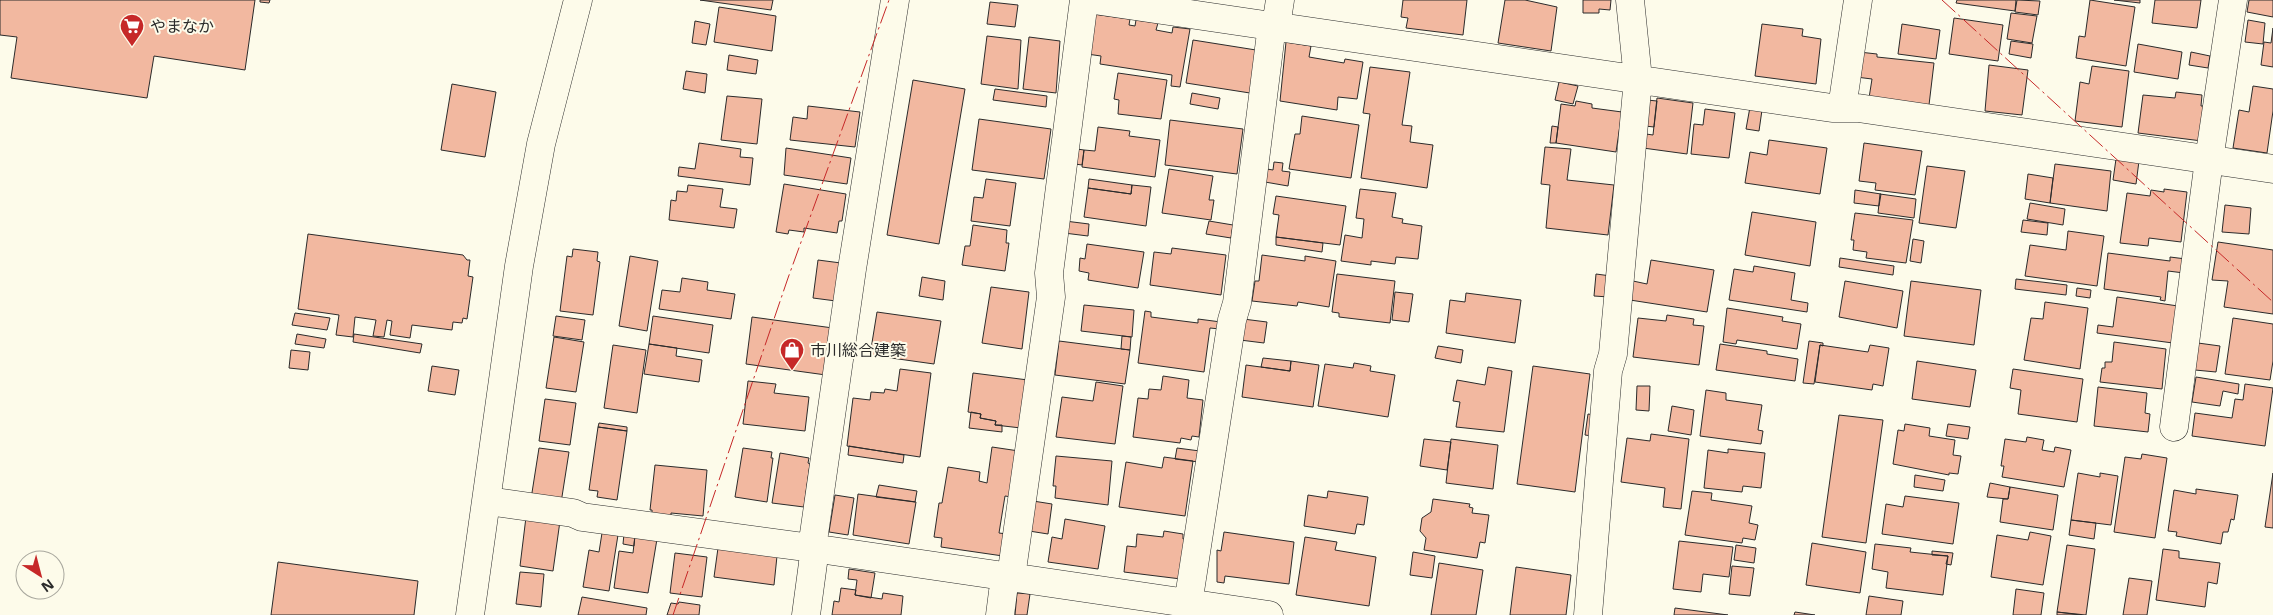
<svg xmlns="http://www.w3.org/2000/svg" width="2273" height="615" font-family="'Open Sans','Noto Sans JP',sans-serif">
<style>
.building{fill:#f2b8a0;stroke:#2b2b2b}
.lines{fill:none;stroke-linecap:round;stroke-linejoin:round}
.minor-casing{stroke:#2b2b2b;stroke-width:29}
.tertiary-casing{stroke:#2b2b2b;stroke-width:29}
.minor{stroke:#fdfbea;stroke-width:28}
.tertiary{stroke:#fdfbea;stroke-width:28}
.power{stroke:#c62828;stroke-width:1;stroke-dasharray:18 4 2.5 4;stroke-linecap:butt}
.labels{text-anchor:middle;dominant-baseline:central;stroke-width:4;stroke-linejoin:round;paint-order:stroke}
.poi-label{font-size:16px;fill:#2b2b2b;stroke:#fdfbea;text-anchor:start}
</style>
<rect width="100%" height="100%" fill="#fdfbea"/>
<path class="building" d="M0,0H255L245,70L154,56L147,98L11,78L17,37L0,35Z
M260,0H270L269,3L260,2Z
M700,0H773L771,10Z
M1403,0H1467L1463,35L1406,28L1408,18L1401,17Z
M1505,0H1525L1557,7L1551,51L1498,43Z
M1583,0H1611L1610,10L1599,9V13H1583Z
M1957,0H2016L2015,11L1956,3Z
M2017,0L2040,1L2038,15L2015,12Z
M2090,0L2135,7L2126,66L2076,58L2079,36L2085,37Z
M2114,0H2140V3Z
M2155,0H2201L2197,28L2152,23Z
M2249,0H2273V17L2247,12Z
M990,2L1018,5L1015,27L987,24Z
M719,7L776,16L772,51L714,42Z
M2011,13L2037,16L2032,43L2007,39Z
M1093,14L1130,19L1129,25L1135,26L1136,20L1158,23L1156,30L1172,33L1173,27L1190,29L1180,87L1171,86L1172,75L1100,64L1101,56L1087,54Z
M1954,18L2003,25L1998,61L1949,54Z
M2248,20L2265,23L2263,44L2245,42Z
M695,21L710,24L706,45L692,43Z
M1762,24L1803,29L1802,36L1821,39L1816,84L1755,76Z
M1902,24L1940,30L1936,59L1898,54Z
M2273,28V67L2261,65L2264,42L2271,43Z
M987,36L1021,40L1018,89L981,84Z
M1029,37L1060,41L1056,93L1023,89Z
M1193,40L1256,50L1250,93L1186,83Z
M2011,41L2033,44L2031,58L2009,54Z
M1286,42L1311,46L1309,57L1344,63L1345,59L1363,62L1357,99L1338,97L1337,110L1280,101Z
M2138,44L2182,52L2178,79L2134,72Z
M1859,52L1877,54V57L1934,63L1929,105L1869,98L1872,79L1856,77Z
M2191,52L2210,56L2208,68L2189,65Z
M729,55L758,60L756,74L727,70Z
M1989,65L2028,70L2022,115L1985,111Z
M2092,66L2129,71L2122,127L2075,121L2080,82L2089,84Z
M1370,67L1410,72L1402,125L1412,126L1410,142L1433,145L1427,188L1361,178L1370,114L1363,113Z
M686,71L707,74L705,93L683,89Z
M1118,73L1167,80L1161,119L1118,114L1119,100L1114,99Z
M913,80L965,89L939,244L887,235Z
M1559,82L1578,86L1573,104L1555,100Z
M452,84L496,92L485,157L441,150Z
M2253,86L2273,89V111L2267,153L2233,148L2239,110L2249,112Z
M995,89L1047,96L1046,107L993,100Z
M2176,92L2202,95L2201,106H2206L2202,141L2138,133L2143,95L2175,98Z
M1192,93L1220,98L1218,109L1190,104Z
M727,96L762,99L757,144L721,140Z
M1657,98L1693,103L1687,154L1643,148L1646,134L1653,135Z
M1647,100L1657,101L1654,127L1645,126Z
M1576,101L1592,104V108L1622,112L1616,152L1556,143L1561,104L1575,106Z
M808,106L860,112L855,147L790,140L793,117L807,119Z
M1750,107L1762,110L1759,131L1746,129Z
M1705,109L1735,113L1729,158L1691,154L1694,124L1703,125Z
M1302,116L1359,125L1351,178L1289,169L1295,134H1300Z
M979,119L1051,129L1044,179L972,170Z
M1170,120L1243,129L1237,174L1165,165Z
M1552,126L1558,127L1556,143H1550Z
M1098,127L1130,131L1129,136L1160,140L1155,177L1082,167L1084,150L1095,151Z
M1769,140L1827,148L1820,194L1745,183L1750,152L1767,155Z
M699,143L741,149L740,157L753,158L750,185L678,176L679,167L695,169Z
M1864,143L1922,151L1915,195L1875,190L1876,183L1859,181Z
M1545,147L1571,149L1567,180L1614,185L1608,235L1546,228L1550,185L1541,184Z
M786,148L851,158L847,184L784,175Z
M1077,149L1084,150L1082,165L1075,164Z
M2116,159L2139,161L2136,184L2113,180Z
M1274,162L1283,163L1282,171L1290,172L1288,186L1265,182L1267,169L1273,170Z
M2055,164L2111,171L2107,211L2050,203Z
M1927,166L1965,171L1956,228L1919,223Z
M1169,169L1213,176L1209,200H1214L1211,220L1162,213Z
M2028,174L2053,178L2050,203L2025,199Z
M986,179L1016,183L1010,226L971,221L974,197L983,198Z
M1089,179L1132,185L1131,194L1088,188Z
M784,184L846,194L842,221H839L837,233L804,228V232L789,230L788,234L776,232Z
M688,185L723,189L720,207L737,209L734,228L669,220L671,200L676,201L677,191L687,192Z
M1132,185L1151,187L1146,226L1084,217L1088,188L1131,194Z
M1360,189L1396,193L1392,217L1403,219L1402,223L1422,226L1418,259L1396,257L1395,264L1371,261V265L1341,261L1345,235L1362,238L1364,219L1356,218Z
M2164,189L2187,192L2181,242L2149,238L2148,246L2120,243L2127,193L2150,196L2151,190L2164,192Z
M1855,190L1881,194L1879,206L1854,203Z
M1880,194L1916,199L1914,218L1878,213Z
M1276,196L1346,206L1340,245L1276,237L1279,215L1273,214Z
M2030,203L2065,209L2063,225L2027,219Z
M2225,205L2251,208L2249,234L2222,232Z
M1752,212L1816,222L1810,266L1745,255Z
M1855,213L1913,220L1906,263L1866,258L1867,252L1853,250L1854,240H1851Z
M2023,220L2048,223L2047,235L2021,232Z
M1065,221L1089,224L1088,236L1064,233Z
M1209,221L1233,225L1231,238L1206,234Z
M973,225L1007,230L1006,243H1009L1005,271L962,265L965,246H970Z
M2068,231L2104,236L2097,286L2025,276L2030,245L2066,250Z
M308,234L463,255L467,260H470L468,276L473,277L467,319L463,318L462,323L453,322L452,330L412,325L410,338L390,335L392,321L387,320L384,337L373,336L376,320L355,317L353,337L336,335L339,315L298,309Z
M1276,237L1323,243L1322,252L1276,245Z
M1913,239L1924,241L1921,263L1910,261Z
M2218,242L2273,250V314L2224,307L2228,281L2212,280Z
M1087,244L1144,252L1138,288L1088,280L1089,273L1079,271L1080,258L1085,259Z
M1172,248L1226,255L1221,295L1150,285L1154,252L1171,254Z
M573,249L598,252L597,261L600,262L593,315L560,311L567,256L572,257Z
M2108,253L2170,261V257L2186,259L2184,273L2168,271L2165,301L2160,300L2161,297L2104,289Z
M1262,255L1305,261V256L1336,261L1329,307L1298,302L1297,306L1252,301L1255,281H1259Z
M630,256L658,261L647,331L619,326Z
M1840,258L1894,266L1893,275L1839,267Z
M818,260L841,263L836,301L813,298Z
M1651,260L1714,270L1707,312L1630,300L1633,281L1647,284Z
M1754,266L1795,273L1791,300L1808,303L1807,312L1729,300L1734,269L1753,272Z
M1337,274L1395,281L1390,323L1339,317V313L1332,312Z
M1596,274L1611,276L1609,297L1594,296Z
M922,277L945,281L943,300L919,296Z
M682,278L708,282L707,290L735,294L731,319L659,309L662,290L680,292Z
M2016,279L2067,285L2066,295L2015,289Z
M1845,281L1903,291L1897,328L1839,317Z
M1911,281L1981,290L1974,345L1904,336Z
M991,287L1029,292L1022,349L982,343Z
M2077,288L2091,290L2090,298L2076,296Z
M1395,292L1413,294L1409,322L1392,320Z
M1466,293L1521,300L1515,343L1446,333L1450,300L1465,302Z
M2117,297L2178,306L2173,343L2097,333L2098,325L2113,327Z
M2045,302L2088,308L2080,369L2024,360L2031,318L2043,319Z
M1084,305L1134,310L1132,337L1081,331Z
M1727,308L1783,317L1782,321L1801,324L1797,349L1737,340L1736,344L1723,342Z
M1145,311L1151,312V317L1198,323V319L1221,322L1220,329L1210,328L1204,372L1138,363Z
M877,312L941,321L934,364L870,355Z
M295,313L330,318L327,330L292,325Z
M1667,315L1694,319L1693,325L1704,326L1699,365L1633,357L1638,318L1666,321Z
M556,316L585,320L582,340L553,336Z
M653,316L713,325L709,353L649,344Z
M752,317L833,328L826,375L746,364Z
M2233,318L2273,324V361L2270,380L2225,374Z
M1243,319L1267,322L1264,343L1240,340Z
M297,334L326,339L324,348L295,344Z
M354,334L422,344L420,353L353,342Z
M1122,336L1131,337L1130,350L1121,349Z
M554,337L584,342L576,392L546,388Z
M1059,341L1130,350L1125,384L1055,375Z
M1809,341L1823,343V346L1820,345L1814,384L1803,383Z
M2114,342L2166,349L2162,389L2100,382L2102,368H2105V362H2112Z
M2198,343L2220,346L2216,372L2195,370Z
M649,344L677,348L676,356L702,360L699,382L644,374Z
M1720,344L1767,351V354L1798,359L1795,381L1716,370Z
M613,345L646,350L637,413L604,408Z
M1820,345L1868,352L1870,345L1889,348L1883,386L1873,384L1872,390L1815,382Z
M1438,346L1463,350L1461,363L1435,358Z
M291,350L310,352L308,370L289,368Z
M1263,358L1291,361L1290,371L1261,367Z
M1291,361L1319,365L1313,407L1242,397L1246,365L1290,371Z
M1917,361L1976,370L1970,407L1912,399Z
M1354,363L1371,366L1370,371L1395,375L1388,417L1318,406L1325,364L1353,368Z
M432,366L459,370L455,395L428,391Z
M1533,366L1590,374L1575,492L1517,484Z
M1488,367L1512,371L1504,432L1456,427L1460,402L1453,401L1457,380L1485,385Z
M900,369L931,373L920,457L847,446L853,398L870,400L871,392L884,393L885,389L897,391Z
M2013,369L2083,379L2077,422L2018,414L2021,390L2010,388Z
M973,373L1028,380L1021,428L995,425L996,421L980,418L981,414L968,412Z
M1163,376L1189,380L1187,398L1203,400L1199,437L1192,436L1191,440L1181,438L1180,443L1133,437L1138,398L1148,399L1149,389L1161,390Z
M2196,377L2239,384L2238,394L2223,391L2220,406L2192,402Z
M748,381L776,384L774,393L809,397L805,431L743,424Z
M1096,382L1123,386L1115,444L1056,437L1062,397L1093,401Z
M2245,384L2273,388L2265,446L2192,436L2195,413L2232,418L2235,399L2243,400Z
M1637,386H1650L1649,411L1636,410Z
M2098,387L2147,393L2145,413L2150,414L2148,432L2094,426Z
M1706,390L1726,393V400L1762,405L1758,430L1763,431L1761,444L1700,436Z
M545,399L576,403L570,445L539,441Z
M1672,406L1694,410L1691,435L1668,431Z
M971,412L981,414L980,418L996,421L995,425H1002V432L969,428Z
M1588,414L1595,415L1592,436L1585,435Z
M1839,415L1883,420L1866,543L1822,537Z
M599,423L627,427V431L598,427Z
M1905,424L1930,428L1929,436L1955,440L1953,455L1961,456L1958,474L1949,473V475L1893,464L1898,430L1904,431Z
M1948,424L1970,427L1968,439L1946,436Z
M598,427L627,431L617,500L597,497L598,491L589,490Z
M1651,434L1689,439L1681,509L1663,507L1665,488L1621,482L1627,438L1650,441Z
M2027,437L2044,440L2042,450L2054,452L2055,447L2071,450L2064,487L2002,477L2004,466H2001L2005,439L2026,442Z
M1424,439L1451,442L1447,470L1420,466Z
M1451,439L1498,445L1493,489L1446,483Z
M849,446L904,455L903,463L848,455Z
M992,447L1019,451L1012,497L1005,496L999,533L1007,534L1003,556L941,547L942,538L934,537L939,503H942L948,467L980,472L979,481L987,483Z
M539,448L569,452L561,503L531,499Z
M743,448L772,452L771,458H773L767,502L735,497Z
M1177,448L1200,451L1199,462L1175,459Z
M1728,449L1765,453L1761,488L1743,486L1742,492L1704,488L1708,450L1728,453Z
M780,453L809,458L808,463L810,464L804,507L772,503Z
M2142,454L2167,458L2155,538L2114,532L2125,457L2141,459Z
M1056,456L1112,461L1108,505L1055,498L1056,486H1053Z
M1164,457L1193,461L1185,516L1119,507L1126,462L1162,468Z
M655,465L707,470L703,516L671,513V517L652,515V510H650Z
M2078,473L2100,477V473L2118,476L2111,525L2071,520Z
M2273,473V528L2265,527Z
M1915,475L1945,480L1943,491L1914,487Z
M1990,483L2010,487L2008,499L1987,497Z
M879,485L917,491L915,502L876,497Z
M2010,487L2058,495L2053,530L2000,522L2003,499H2008Z
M2196,489L2238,495L2234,520L2231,519L2228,532H2223L2221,544L2176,536L2177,532L2168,531L2174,490L2196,494Z
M1328,491L1368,497L1364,525L1357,524L1355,534L1304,526L1308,495L1327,498Z
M1692,491L1712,493L1711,500L1752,506L1749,523L1758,525L1755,540L1743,538L1742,543L1685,535Z
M858,494L916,502L909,544L853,535Z
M835,495L854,498L848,535L829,532Z
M1905,496L1959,503L1953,544L1882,534L1886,504L1903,507Z
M1433,499L1470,504L1469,507L1473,508L1472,513L1489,515L1485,543L1480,542L1477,558L1424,550L1426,538L1420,531L1422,518L1431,512Z
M1033,501L1052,504L1048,534L1029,531Z
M526,517L560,521L553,571L520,566Z
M1065,519L1105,526L1098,569L1048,562L1052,537L1062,539Z
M2071,520L2096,523L2094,539L2069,535Z
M1164,531L1183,534V539H1186L1181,579L1124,572L1127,546L1136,547L1137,534L1163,537Z
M1224,532L1294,542L1289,584L1225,576L1224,583L1217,582V550L1221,551Z
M2030,532L2051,536L2043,585L1991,577L1997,535L2028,540Z
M602,533L618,535L609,591L583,587L589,550L599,552Z
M624,534L635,535L634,546L623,544Z
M635,535L657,539L648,593L614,588L619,551L633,553Z
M1305,537L1337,542L1335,550L1376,557L1369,606L1296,595Z
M1679,541L1733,547L1729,577L1703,574L1701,592L1673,589Z
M1812,543L1866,552L1860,593L1806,585Z
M1875,544L1911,548L1910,552L1948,556L1943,595L1886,588L1888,572L1872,569Z
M1736,545L1756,548L1754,563L1734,560Z
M2067,545L2095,549L2086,615L2057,612Z
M718,548L777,556L774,585L714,577Z
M2163,549L2179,551V558L2220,563L2217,584L2208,582L2205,607L2156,600Z
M1932,551L1953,553L1951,565L1946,564L1948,556L1932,555Z
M1413,552L1435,556L1432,578L1410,575Z
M675,553L707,557L702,597L670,593Z
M278,562L418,581L414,615H271Z
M1439,563L1483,570L1476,615H1431Z
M1732,566L1754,568L1750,596L1729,594Z
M1516,567L1571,575L1566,615H1510Z
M849,569L875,573L871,598L855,595L857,580L848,579Z
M520,572L544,574L541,607L516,604Z
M2129,578L2152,581L2147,615H2123Z
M841,588L856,590L855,595L882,599L883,593L903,596L901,615H832L834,601L839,602Z
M2016,589L2044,593L2041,615H2013Z
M1017,593L1030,594L1027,615H1015Z
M1869,596L1903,601L1901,615H1866Z
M582,597L647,608L646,615H578Z
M679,602L700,605L699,615H667L671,603L678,604Z
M1675,608L1728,615H1674Z
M1795,612L1815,615H1794Z
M2057,612L2081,615H2057Z"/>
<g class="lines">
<defs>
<path id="minor" d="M1094,0L1832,108H1858L2273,169
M1276,26L1280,0
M1842,108L1858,0
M2174,427L2209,160L2233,0
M487,501L573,513L582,517L812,548L1269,615
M1011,577L1051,297L1049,273L1084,0
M1188,604L1232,320L1237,303L1272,25
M806,615L813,563L812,548L852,269L895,0
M1000,615L1005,576
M1588,615L1608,371L1613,354L1638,79L1630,0"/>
<path id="tertiary" d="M470,615L519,266L541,144L578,0"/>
</defs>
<use href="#minor" class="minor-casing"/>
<use href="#tertiary" class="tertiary-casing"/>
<use href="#minor" class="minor"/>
<use href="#tertiary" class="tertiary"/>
<path class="power" d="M1942,0L2273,302
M673,615L788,278L889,0"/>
</g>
<defs>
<symbol id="supermarket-pin" viewBox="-11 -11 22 30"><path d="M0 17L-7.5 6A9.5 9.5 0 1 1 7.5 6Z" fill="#c62828" stroke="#fdfbea"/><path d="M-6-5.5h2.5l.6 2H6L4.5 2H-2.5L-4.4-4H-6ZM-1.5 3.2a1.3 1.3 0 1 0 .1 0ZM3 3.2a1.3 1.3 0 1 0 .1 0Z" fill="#fff"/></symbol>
<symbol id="shop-pin" viewBox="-11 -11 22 30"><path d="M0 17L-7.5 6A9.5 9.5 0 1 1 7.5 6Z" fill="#c62828" stroke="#fdfbea"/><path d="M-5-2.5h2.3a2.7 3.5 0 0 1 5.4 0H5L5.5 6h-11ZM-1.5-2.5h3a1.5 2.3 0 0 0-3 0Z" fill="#fff"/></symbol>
</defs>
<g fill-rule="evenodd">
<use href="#supermarket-pin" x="118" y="12" width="28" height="38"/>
<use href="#shop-pin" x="778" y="336" width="28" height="38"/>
</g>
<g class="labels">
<g class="poi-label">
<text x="150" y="26">やまなか</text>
<text x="810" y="350">市川総合建築</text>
</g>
</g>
<g transform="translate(40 575) rotate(144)"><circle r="24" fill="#fdfbea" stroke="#a9a89e"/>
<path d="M0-4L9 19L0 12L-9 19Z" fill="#c62828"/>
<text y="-8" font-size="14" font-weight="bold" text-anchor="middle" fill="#2b2b2b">N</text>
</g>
</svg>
